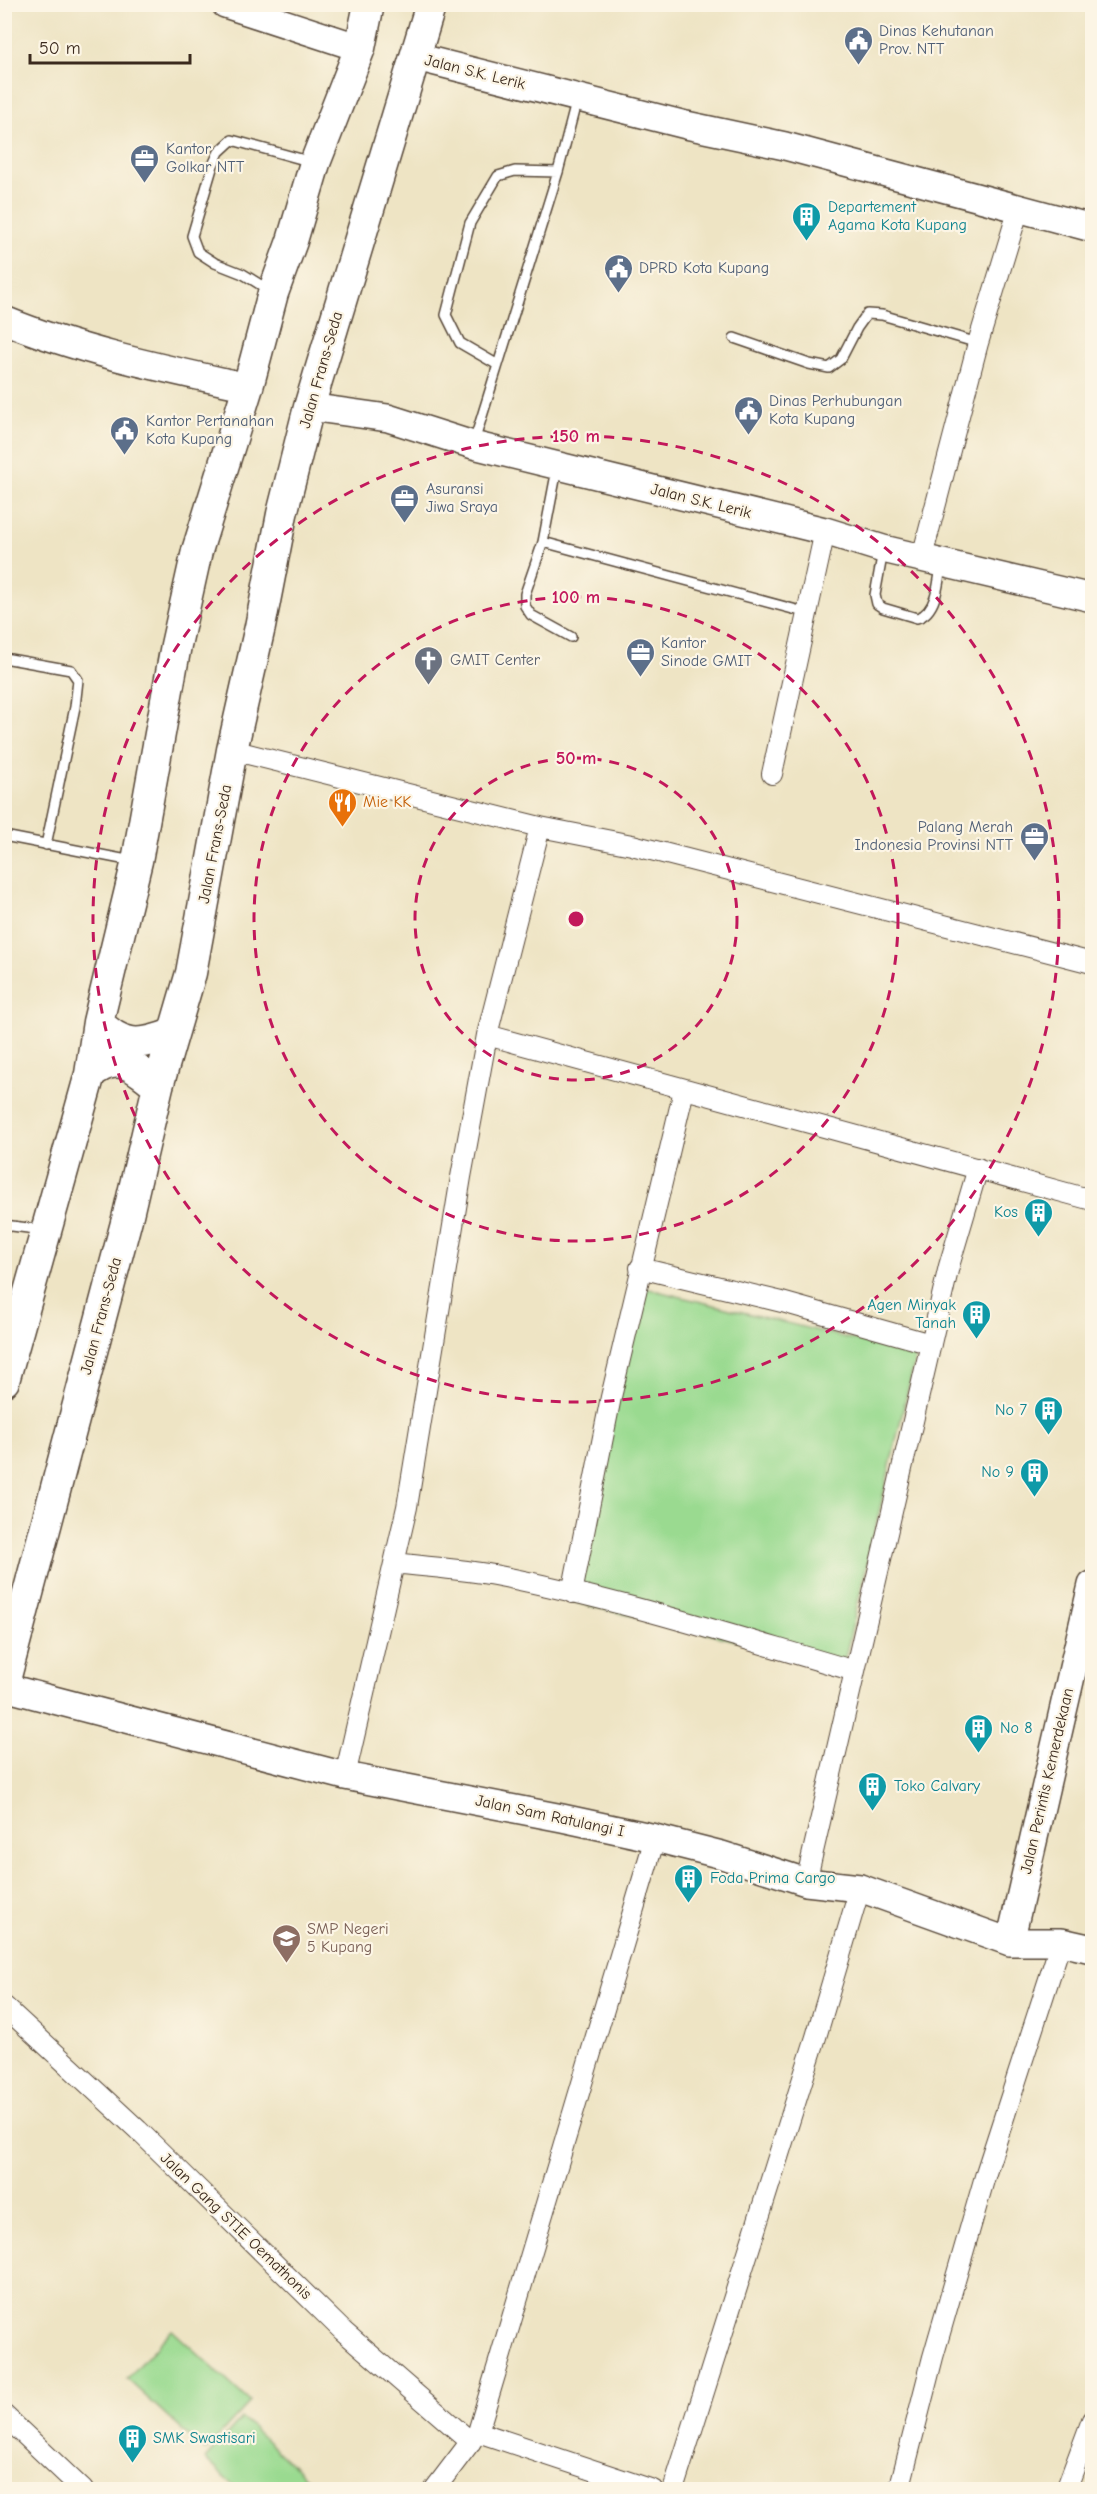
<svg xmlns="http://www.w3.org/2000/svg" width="1097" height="2494" font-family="'Comic Neue',sans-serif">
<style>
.green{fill:#9ada90;stroke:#6a8257;stroke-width:1.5}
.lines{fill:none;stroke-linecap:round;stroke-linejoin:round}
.lane-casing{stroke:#564637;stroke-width:12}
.street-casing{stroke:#564637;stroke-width:22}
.secondary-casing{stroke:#564637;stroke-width:30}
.primary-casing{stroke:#564637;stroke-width:33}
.lane{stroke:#fff;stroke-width:9}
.street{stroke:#fff;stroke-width:20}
.secondary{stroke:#fff;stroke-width:27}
.primary{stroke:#fff;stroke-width:30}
.ring{fill:none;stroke:#c2185b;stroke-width:3;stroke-dasharray:10 8}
.labels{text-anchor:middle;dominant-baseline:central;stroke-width:4.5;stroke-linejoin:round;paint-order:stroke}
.service-label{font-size:16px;fill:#4e5e75;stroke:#fcf5e5;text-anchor:start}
.street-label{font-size:16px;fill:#3b2a1e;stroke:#fcf5e5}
.culture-label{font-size:16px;fill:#0d838f;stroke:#fcf5e5;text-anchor:start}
.worship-label{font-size:16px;fill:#5b616d;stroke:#fcf5e5;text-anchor:start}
.food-label{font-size:16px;fill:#c56008;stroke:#fcf5e5;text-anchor:start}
.education-label{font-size:16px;fill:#785e54;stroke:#fcf5e5;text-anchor:start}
.centre{fill:#c2185b;stroke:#fcf5e5;stroke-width:3}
.ring-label{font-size:18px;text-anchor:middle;font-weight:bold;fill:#c2185b;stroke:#fcf5e5;stroke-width:4.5;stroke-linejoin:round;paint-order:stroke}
</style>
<rect width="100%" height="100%" fill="#fcf5e5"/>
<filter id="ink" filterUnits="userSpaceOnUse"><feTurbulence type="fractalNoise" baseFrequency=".0167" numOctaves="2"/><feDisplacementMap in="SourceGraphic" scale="12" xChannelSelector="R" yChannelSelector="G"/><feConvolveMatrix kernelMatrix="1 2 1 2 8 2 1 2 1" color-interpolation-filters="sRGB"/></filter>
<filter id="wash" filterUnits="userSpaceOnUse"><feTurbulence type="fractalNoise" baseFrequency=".008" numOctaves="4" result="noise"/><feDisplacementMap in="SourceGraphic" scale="24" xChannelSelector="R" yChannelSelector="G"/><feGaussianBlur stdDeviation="1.35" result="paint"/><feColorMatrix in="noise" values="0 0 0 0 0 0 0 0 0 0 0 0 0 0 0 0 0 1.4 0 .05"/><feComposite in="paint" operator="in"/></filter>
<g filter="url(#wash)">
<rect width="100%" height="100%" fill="#eee4c4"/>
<path class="green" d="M637,1286L916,1355L843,1666L573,1602Z
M172,2330L250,2402L205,2451L127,2379Z
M242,2418L313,2484L308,2489H238L205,2459Z"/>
</g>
<g filter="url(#ink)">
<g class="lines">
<defs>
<path id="lane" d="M269,290L243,274L215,263L198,252L192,236L213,165L219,152L232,140L312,162
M734,338L809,364L829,368L841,359L857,328L867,314L882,315L978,343
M498,365L460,343L446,315L470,223L498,176L515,171L558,172
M474,442L558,172L577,99
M557,469L543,542L525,594V606L531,615L571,637
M543,542L808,613
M883,551L875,595L877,604L883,608L917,618C937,613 939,580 941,564
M4,658L71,670L78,680L75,707L46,845
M4,836L132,861
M4,1225L44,1230"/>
<path id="street" d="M922,557L978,343L1019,208
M232,750L540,827
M772,774L825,531
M487,1035L540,827L632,845L1092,963
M640,1268L782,1302L931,1344
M394,1563C427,1567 461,1569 494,1575C616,1598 736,1637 855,1671
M572,1593L611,1397L684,1090
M345,1776L407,1507L461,1177L487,1035L1092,1200
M806,1882L949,1266L978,1168
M4,2006L138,2130L343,2331L471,2442
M4,2415L83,2490
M478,2432L653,2490
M434,2490L478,2432L655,1838
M673,2490L816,2037L860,1888
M899,2490L933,2357L986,2173L1061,1942
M1066,2490L1092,2420"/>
<path id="secondary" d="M225,4L360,48
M416,57L686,125L785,146L1092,228
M4,320C82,352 166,369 248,387
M309,407L388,418L473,445L825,531L883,549L1092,598
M4,1687L345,1776L562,1818L655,1838L722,1855L806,1882L860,1888L1010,1942H1061L1092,1949
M1010,1942L1092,1585"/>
<path id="primary" d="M98,1022C122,1048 141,1046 172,1034
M90,1074C118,1051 134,1066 158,1086
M4,1381L90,1074L98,1022L137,861L176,645L197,551L248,387L273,293L292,241L315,163L360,48L369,4
M4,1684L127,1219L158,1086L191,973L232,750L260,627L282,514L309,407L431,4"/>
</defs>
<use href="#lane" class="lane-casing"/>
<use href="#street" class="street-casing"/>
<use href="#secondary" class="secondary-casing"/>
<use href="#primary" class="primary-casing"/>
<use href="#lane" class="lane"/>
<use href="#street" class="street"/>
<use href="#secondary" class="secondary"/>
<use href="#primary" class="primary"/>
</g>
</g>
<g class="ring">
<circle cx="576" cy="919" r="161"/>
<circle cx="576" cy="919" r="322"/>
<circle cx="576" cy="919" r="483"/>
</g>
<defs>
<symbol id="civic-pin" viewBox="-11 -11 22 30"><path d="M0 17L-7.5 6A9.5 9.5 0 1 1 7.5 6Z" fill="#5c6f8a" stroke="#fcf5e5"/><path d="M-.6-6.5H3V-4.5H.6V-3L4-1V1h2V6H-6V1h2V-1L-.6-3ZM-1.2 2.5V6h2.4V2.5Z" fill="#fff"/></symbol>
<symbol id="office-pin" viewBox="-11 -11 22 30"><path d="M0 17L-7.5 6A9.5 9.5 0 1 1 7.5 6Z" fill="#5c6f8a" stroke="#fcf5e5"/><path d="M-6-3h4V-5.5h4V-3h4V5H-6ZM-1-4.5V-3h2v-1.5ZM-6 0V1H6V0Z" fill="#fff"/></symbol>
<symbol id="building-pin" viewBox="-11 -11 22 30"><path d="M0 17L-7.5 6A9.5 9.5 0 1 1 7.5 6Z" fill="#0f9aa8" stroke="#fcf5e5"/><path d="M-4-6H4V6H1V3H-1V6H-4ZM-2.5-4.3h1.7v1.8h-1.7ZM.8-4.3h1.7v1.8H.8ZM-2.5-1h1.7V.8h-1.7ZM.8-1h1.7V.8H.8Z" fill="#fff"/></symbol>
<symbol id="church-pin" viewBox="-11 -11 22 30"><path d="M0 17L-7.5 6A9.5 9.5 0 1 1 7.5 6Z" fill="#6b7280" stroke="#fcf5e5"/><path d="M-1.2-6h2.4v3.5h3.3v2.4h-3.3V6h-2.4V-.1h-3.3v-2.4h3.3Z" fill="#fff"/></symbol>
<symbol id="restaurant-pin" viewBox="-11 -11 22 30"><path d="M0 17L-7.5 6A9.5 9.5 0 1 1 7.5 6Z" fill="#e8710a" stroke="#fcf5e5"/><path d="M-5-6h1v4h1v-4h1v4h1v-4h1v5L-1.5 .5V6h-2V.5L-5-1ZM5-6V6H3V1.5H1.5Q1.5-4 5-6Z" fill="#fff"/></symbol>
<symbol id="school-pin" viewBox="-11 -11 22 30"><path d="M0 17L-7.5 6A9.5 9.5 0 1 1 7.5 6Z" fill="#8d6e63" stroke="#fcf5e5"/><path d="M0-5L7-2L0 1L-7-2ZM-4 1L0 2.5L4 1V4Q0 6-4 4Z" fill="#fff"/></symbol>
</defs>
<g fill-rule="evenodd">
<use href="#civic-pin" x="842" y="24" width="33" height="45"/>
<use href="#office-pin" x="128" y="142" width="33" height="45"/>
<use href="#building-pin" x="790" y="200" width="33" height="45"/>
<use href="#civic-pin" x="602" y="252" width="33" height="45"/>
<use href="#civic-pin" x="732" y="394" width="33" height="45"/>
<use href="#civic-pin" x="108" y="414" width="33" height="45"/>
<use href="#office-pin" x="388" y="482" width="33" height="45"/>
<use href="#office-pin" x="624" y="636" width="33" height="45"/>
<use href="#church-pin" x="412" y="644" width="33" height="45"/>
<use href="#restaurant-pin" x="326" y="786" width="33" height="45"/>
<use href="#office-pin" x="1018" y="820" width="33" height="45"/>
<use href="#building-pin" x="1022" y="1196" width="33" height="45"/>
<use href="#building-pin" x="960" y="1298" width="33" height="45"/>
<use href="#building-pin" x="1032" y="1394" width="33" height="45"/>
<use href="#building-pin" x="1018" y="1456" width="33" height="45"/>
<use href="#building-pin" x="962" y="1712" width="33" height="45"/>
<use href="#building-pin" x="856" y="1770" width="33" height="45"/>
<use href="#building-pin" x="672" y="1862" width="33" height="45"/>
<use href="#school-pin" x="270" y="1922" width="33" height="45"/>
<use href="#building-pin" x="116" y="2422" width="33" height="45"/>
</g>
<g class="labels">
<g class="service-label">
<text x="879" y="31">Dinas Kehutanan<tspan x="879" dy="18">Prov. NTT</tspan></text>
<text x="166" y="149">Kantor<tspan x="166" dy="18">Golkar NTT</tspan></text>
<text x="639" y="268">DPRD Kota Kupang</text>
<text x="769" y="401">Dinas Perhubungan<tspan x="769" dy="18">Kota Kupang</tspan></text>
<text x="146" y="421">Kantor Pertanahan<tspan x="146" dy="18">Kota Kupang</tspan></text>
<text x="426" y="489">Asuransi<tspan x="426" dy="18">Jiwa Sraya</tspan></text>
<text x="661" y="643">Kantor<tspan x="661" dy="18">Sinode GMIT</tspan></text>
<text x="1013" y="827" text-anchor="end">Palang Merah<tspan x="1013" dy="18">Indonesia Provinsi NTT</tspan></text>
</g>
<g class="street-label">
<text transform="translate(475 72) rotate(14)">Jalan S.K. Lerik</text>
<text transform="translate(321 370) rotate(-74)">Jalan Frans-Seda</text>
<text transform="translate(701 501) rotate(14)">Jalan S.K. Lerik</text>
<text transform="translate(215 844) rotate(-79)">Jalan Frans-Seda</text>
<text transform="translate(101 1316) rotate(-75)">Jalan Frans-Seda</text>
<text transform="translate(1047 1781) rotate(-77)">Jalan Perintis Kemerdekaan</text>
<text transform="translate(550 1816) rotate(12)">Jalan Sam Ratulangi I</text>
<text transform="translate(236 2226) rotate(44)">Jalan Gang STIE Oemathonis</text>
</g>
<g class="culture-label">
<text x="828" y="207">Departement<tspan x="828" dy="18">Agama Kota Kupang</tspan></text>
<text x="1018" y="1212" text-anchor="end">Kos</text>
<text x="956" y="1305" text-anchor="end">Agen Minyak<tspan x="956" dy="18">Tanah</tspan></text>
<text x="1027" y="1410" text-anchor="end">No 7</text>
<text x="1014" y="1472" text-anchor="end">No 9</text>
<text x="1000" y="1728">No 8</text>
<text x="894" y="1786">Toko Calvary</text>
<text x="710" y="1878">Foda Prima Cargo</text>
<text x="153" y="2438">SMK Swastisari</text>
</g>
<g class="worship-label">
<text x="450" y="660">GMIT Center</text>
</g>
<g class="food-label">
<text x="363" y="802">Mie KK</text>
</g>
<g class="education-label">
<text x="307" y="1929">SMP Negeri<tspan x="307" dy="18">5 Kupang</tspan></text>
</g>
</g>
<circle cx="576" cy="919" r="9" class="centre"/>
<g class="ring-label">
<text x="576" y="442">150 m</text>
<text x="576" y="603">100 m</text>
<text x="576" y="764">50 m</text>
</g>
<rect width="1097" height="2494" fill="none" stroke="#fcf5e5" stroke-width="24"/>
<path d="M30 54v9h160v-9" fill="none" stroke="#3b2a1e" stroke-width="3"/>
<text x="39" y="54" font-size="18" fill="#3b2a1e" stroke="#fcf5e5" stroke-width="4.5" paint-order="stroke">50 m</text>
</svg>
